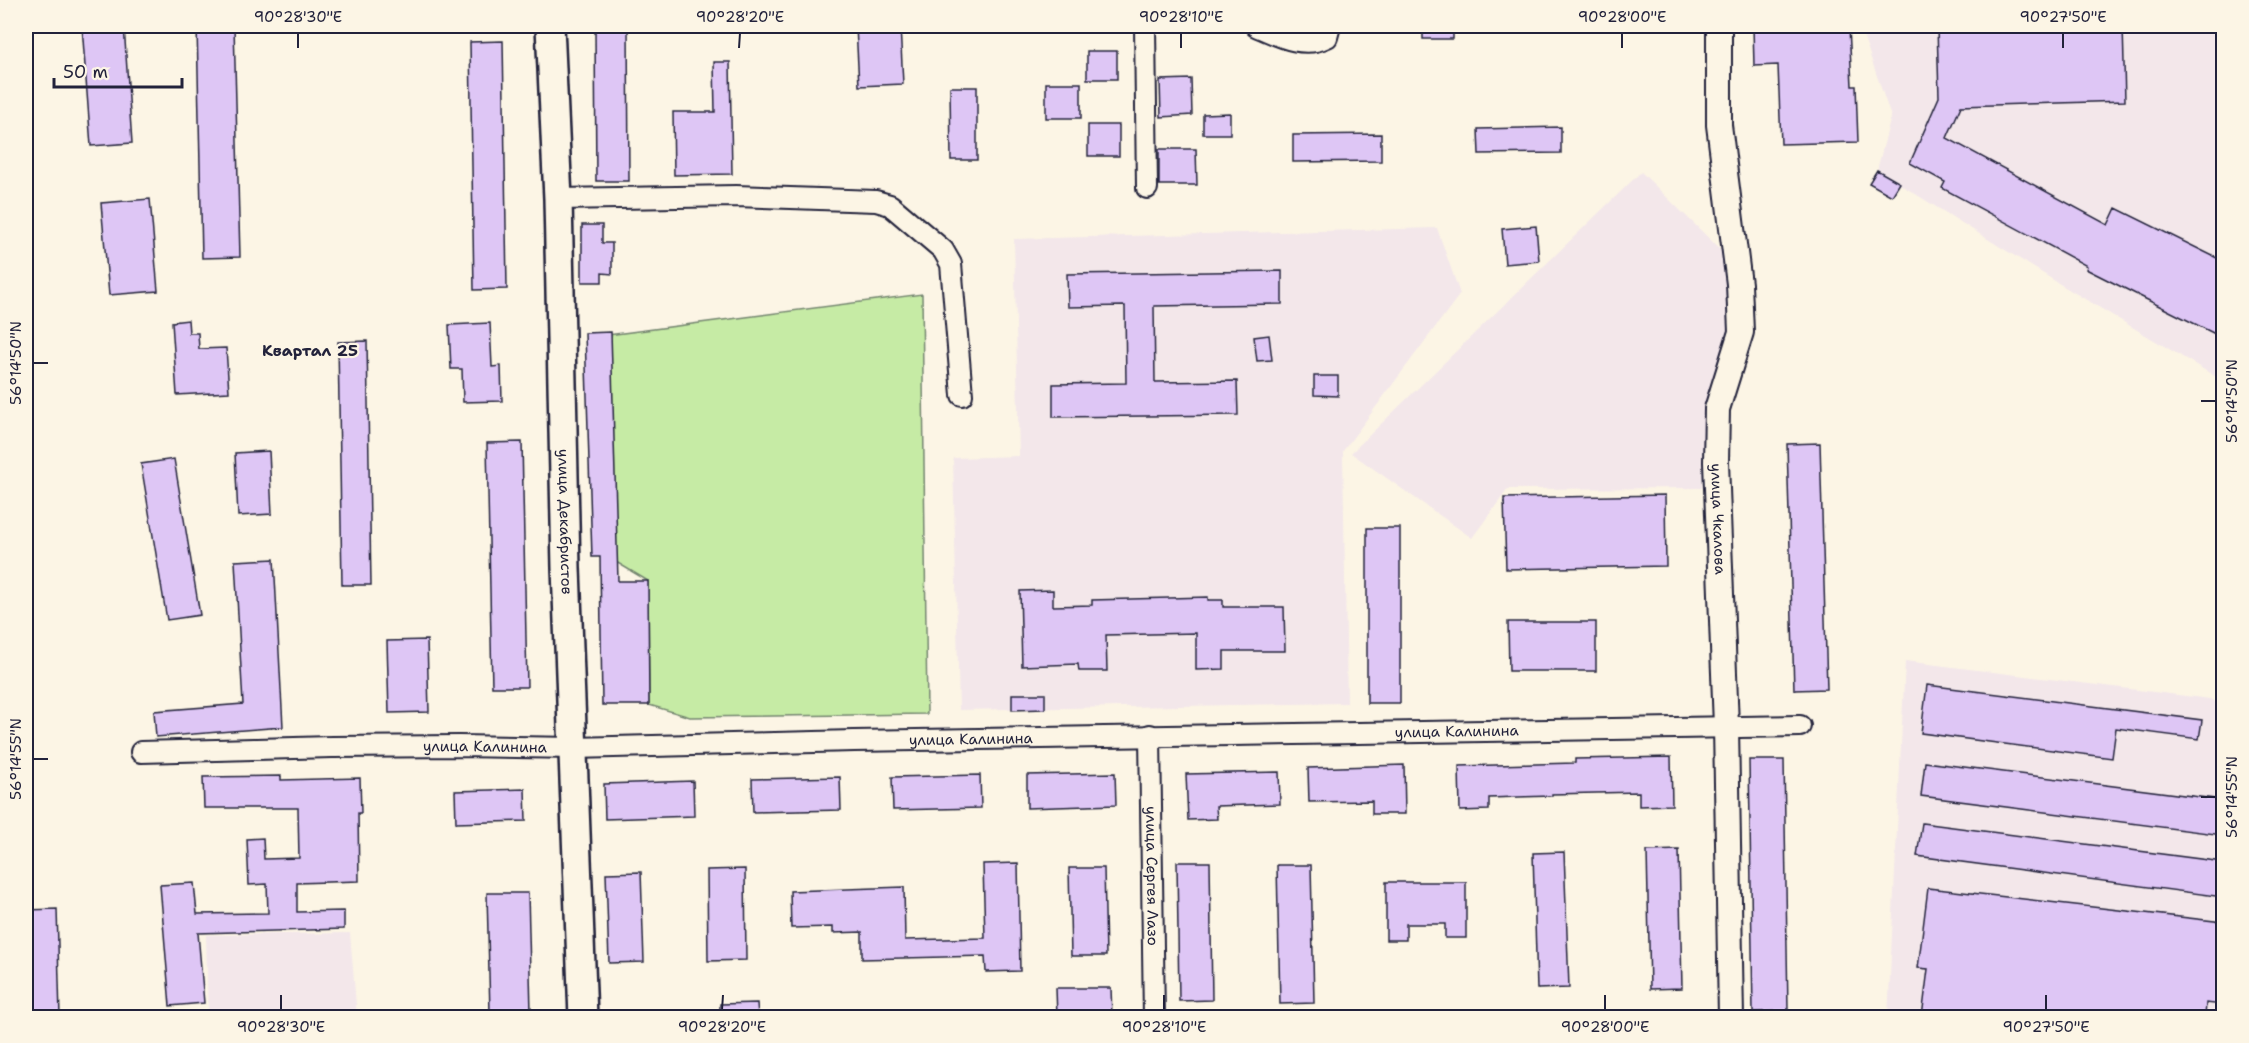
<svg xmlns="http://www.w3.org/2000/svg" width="2249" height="1043" font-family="'Shantell Sans',sans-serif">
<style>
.built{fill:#f3e7ea}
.green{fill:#c6eba5;stroke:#748670;stroke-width:1.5}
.building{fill:#dec6f5;stroke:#22223b;stroke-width:1.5}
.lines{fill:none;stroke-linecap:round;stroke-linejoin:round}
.minor-casing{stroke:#22223b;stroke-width:24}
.tertiary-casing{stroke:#22223b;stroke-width:28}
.secondary-casing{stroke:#22223b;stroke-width:32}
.minor{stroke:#fcf5e5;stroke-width:20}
.tertiary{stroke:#fcf5e5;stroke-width:24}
.secondary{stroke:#fcf5e5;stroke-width:27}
.ticks{fill:none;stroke:#22223b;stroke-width:2}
.labels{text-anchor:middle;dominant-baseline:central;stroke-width:4.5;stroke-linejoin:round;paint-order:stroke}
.street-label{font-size:15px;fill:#22223b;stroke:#fcf5e5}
.neighbourhood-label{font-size:16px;font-weight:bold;fill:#22223b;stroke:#fcf5e5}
.neatline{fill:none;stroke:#22223b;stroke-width:2}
.ticks-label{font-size:15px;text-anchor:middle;fill:#22223b}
</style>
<rect width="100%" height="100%" fill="#fcf5e5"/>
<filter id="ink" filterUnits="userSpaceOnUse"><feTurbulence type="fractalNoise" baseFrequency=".0167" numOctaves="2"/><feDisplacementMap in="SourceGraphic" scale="12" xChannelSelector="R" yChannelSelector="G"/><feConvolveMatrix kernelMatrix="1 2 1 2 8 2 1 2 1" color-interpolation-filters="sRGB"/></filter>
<g filter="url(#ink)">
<path class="built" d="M1937,26H2213L2219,37L2218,85L2224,89L2223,381L2063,286L1877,170L1891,117L1861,29L1937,30Z
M1641,172L1726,255L1729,352L1710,392L1702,488L1508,489L1472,538L1351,453Z
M1437,228L1460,294L1343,451L1347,703L959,710L953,458L1019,456L1014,239Z
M1905,661L2210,699L2223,706V1017L1888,1018Z
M350,933L357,1017H208L206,935Z"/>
<path class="green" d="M922,294L927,714L690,717L649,705L648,581L611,559L608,335Z"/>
<path class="building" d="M82,26H124L132,143L91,146Z
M197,26H234L240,257L202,258Z
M595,26H628L629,181H596Z
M856,26H900L903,84L859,86Z
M1423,26H1453V39H1423Z
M1753,26H1795V29L1849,27L1852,86H1856L1858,142L1781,144L1778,65L1754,66Z
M1937,26H2123L2125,101L1961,106L1947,138L2108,225L2116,208L2223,261V338L2086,269L2087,266L1942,188L1945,182L1910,163L1939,97Z
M503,41L507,289L474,290L470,42Z
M1087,51H1117V79H1087Z
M714,62H730L732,174L674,175L673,112H715Z
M1191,79L1192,115L1161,117L1160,80Z
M1046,83H1081V118H1046Z
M950,87H977V160H951Z
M1230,113V134H1203V114Z
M1088,125H1119V156H1088Z
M1561,127V153L1479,154L1478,129Z
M1381,134V161L1293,162V135Z
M1159,149H1196L1197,185H1159Z
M1877,170L1900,183L1892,196L1869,183Z
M150,199L158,291L109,295L101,203Z
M582,225H602V243H612V274L602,273V282H582Z
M1536,226L1539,261L1505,264L1502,229Z
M1282,271V304L1154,306L1155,382L1237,381L1238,415L1053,417V384L1126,383L1125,306L1068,307L1067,274Z
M188,320L189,333H198L199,349L226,348L229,392L177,395L172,322Z
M490,323L492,367L501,366L502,401L463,402L462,369H451L449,325Z
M611,332L618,581H648L649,705H602L600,557H592L585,333Z
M1269,335L1272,360L1257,361L1254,337Z
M367,341L371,585H342L338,342Z
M1314,376H1338V396L1314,395Z
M522,442L527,687H492L487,443Z
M1820,443L1827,689L1794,690L1787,444Z
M269,451L272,514L238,516L235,453Z
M174,459L200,615L167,620L141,464Z
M1665,495L1666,566L1506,569L1504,498Z
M1367,528H1400V703H1367Z
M274,559L283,727L156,737L154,711L243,704L235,561Z
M1053,590V606L1092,605V600L1208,597V600H1223V607H1284L1285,651H1224V669L1196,670V633L1106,635L1107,671H1079L1078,664L1022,666L1020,591Z
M1508,622H1596V671H1509Z
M427,640L429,712L389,713L387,641Z
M1927,685L2202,720L2199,739L2116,728L2112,758L1921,733Z
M1012,694H1045V709L1012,710Z
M1671,757L1672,805L1639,806V792L1552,794V796L1489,798V810L1460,811L1459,766L1575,763V759Z
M1749,760H1784L1788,1011L1753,1012Z
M1925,762L2223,800V835L1921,796Z
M1404,765L1405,814H1372V801L1309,802L1308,768Z
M1279,772L1280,804L1216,806L1217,819L1188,820L1186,774Z
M1115,773L1116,805L1027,808V775Z
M980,775L981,808L893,810L892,777Z
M281,776V780L360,778L361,813H358L359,881L297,883V912L344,911V929L198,933L204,1003L170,1006L160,885L194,883L197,914L268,913L267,884L249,885L247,839L263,838L264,859L299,858L298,808H204L203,777Z
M840,777L841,810L753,812L752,779Z
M693,781L694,816L605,819L604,784Z
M525,789L526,821L456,823L455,791Z
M1922,823L2223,862V897L1917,856Z
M1679,850L1682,988L1650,989L1647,851Z
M1564,852L1569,988L1537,989L1533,853Z
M1177,862H1210L1212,1000L1179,1001Z
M1018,863L1020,971L986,972L985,956L862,959V932L833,933V927L791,928L790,891L904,887L905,940L985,938L983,864Z
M1277,865H1311L1314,1003L1280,1004Z
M1069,868H1104L1106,956H1071Z
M745,869L746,960L708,961L707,870Z
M641,872L644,962L609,963L606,873Z
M1386,882H1466V938H1445V924H1406V940H1386Z
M1928,888L2223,922V1005L2206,1003L2205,1017H1922L1928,969L1918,968Z
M487,893H528L531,1013H490Z
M57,909L60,1017H28L26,910Z
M1056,988H1111L1112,1017H1057Z
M757,1003L758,1017H720V1004Z"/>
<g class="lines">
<defs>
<g id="minor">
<path d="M1145,26L1147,188"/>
<path d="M1256,26C1279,36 1303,49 1327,37L1330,26"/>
<path d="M558,199L736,196L876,201L890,205L943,250L951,264L962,395"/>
<path id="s1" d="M1150,735L1154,1018"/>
<path id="s2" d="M141,752L332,747L459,746L574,748L854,741L1800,726"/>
</g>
<g id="tertiary">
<path id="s3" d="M1719,26V125L1739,284L1741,332L1717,409L1716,462L1726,726L1731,1018"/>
</g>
<g id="secondary">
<path id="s4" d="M550,26L558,199L566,568L583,1018"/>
</g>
</defs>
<use href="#minor" class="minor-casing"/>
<use href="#tertiary" class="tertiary-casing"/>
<use href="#secondary" class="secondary-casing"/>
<use href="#minor" class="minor"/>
<use href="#tertiary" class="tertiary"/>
<use href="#secondary" class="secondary"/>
</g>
</g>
<path class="ticks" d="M298,48V33M739,48L740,33M1181,48V33M1622,48V33M2063,48V33M33,363H48M2201,401H2216M33,759H48M2201,797H2216M281,1010V995M722,1010L723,995M1164,1010V995M1605,1010V995M2046,1010V995"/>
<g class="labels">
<g class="street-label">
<text stroke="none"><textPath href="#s3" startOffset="498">улица Чкалова</textPath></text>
<text stroke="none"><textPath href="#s4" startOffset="496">улица Декабристов</textPath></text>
<text stroke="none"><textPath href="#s2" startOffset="1316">улица Калинина</textPath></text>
<text stroke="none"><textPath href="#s2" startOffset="830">улица Калинина</textPath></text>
<text stroke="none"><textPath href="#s2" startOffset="344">улица Калинина</textPath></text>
<text stroke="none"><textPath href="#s1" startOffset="141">улица Сергея Лазо</textPath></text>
</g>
<g class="neighbourhood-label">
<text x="310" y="350">Квартал 25</text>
</g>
</g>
<rect width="2249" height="1043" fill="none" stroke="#fcf5e5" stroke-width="66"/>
<path d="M54 78v9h128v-9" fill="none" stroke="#22223b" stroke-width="3"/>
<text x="63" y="78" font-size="18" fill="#22223b" stroke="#fcf5e5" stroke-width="4.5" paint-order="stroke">50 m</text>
<rect x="33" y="33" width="2183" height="977" class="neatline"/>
<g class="ticks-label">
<text x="298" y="22">90°28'30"E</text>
<text x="740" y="22">90°28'20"E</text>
<text x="1181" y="22">90°28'10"E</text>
<text x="1622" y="22">90°28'00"E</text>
<text x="2063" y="22">90°27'50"E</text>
<text transform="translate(16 363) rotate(-90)" y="5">56°14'50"N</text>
<text transform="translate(2232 401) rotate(-90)" y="5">56°14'50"N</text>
<text transform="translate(16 759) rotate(-90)" y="5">56°14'55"N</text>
<text transform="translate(2232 797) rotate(-90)" y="5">56°14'55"N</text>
<text x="281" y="1032">90°28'30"E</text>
<text x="722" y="1032">90°28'20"E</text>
<text x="1164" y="1032">90°28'10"E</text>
<text x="1605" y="1032">90°28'00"E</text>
<text x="2046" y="1032">90°27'50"E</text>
</g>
</svg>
